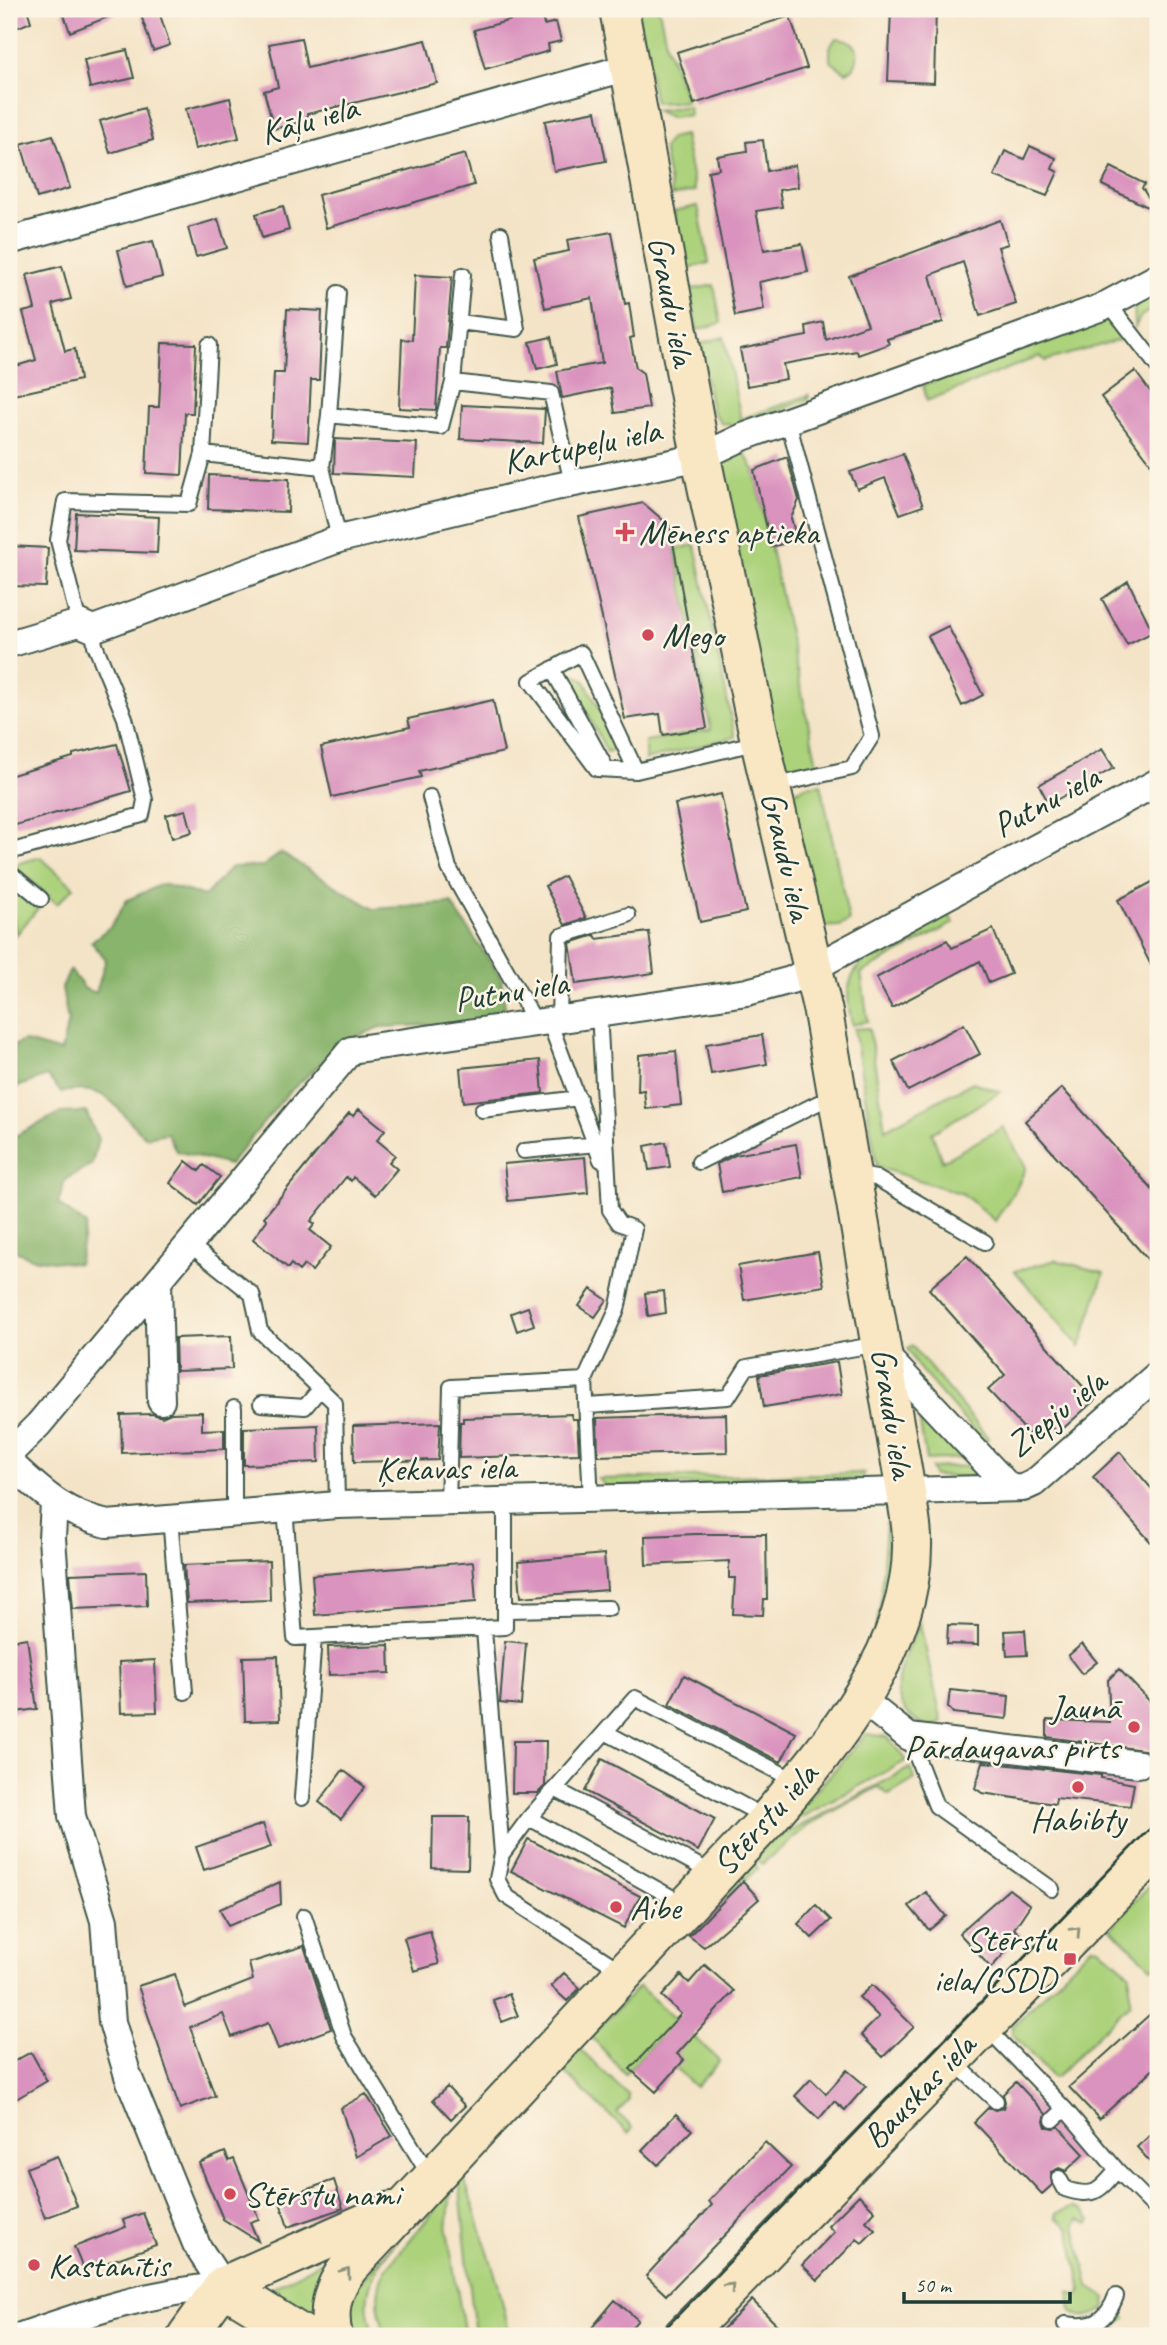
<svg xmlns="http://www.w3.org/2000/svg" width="1167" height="2345" font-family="Caveat,sans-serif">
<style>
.green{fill:#acd27c;stroke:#668858;stroke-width:2}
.forest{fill:#89b46c;stroke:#547850;stroke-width:2}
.building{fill:#da93be}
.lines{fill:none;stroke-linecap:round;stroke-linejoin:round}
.lane-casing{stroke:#3f564a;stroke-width:18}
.street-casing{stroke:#3f564a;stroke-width:30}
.secondary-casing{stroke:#3f564a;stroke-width:42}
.lane{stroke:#fff;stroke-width:14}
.street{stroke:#fff;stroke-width:26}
.secondary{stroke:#f9e7c3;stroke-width:38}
.tram{stroke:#1f3d34;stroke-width:2}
.oneway{stroke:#8c927c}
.poi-dot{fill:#d1495b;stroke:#fcf5e5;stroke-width:2.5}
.labels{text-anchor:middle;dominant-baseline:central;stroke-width:5;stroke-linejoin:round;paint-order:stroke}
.street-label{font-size:35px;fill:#1f3d34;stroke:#fcf5e5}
.poi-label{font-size:35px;fill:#1f3d34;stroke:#fcf5e5;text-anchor:start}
</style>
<rect width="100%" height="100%" fill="#fcf5e5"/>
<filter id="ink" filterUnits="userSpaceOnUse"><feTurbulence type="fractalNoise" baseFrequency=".0143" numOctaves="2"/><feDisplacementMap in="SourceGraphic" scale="14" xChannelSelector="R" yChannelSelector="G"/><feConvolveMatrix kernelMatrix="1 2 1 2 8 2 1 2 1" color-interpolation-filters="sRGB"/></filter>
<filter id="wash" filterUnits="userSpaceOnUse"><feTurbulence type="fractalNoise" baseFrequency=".00686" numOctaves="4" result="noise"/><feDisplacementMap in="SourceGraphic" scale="28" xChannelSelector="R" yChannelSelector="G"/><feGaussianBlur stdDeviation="1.57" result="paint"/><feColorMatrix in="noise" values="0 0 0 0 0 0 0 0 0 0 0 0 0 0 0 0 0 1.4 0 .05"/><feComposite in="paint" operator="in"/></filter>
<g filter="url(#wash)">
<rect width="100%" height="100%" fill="#f4e4c7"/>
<path class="green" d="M637,9H659L667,47L687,101L655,103Z
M836,38C857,39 862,52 853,69L846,72L830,61V47Z
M688,106L690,115L670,117L655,110Z
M684,135L695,191L672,196L663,148L671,138Z
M698,206L709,263L685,269L674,211Z
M714,285L721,323L697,330L689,290Z
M1158,286V306L1141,316L1135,327L1134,304Z
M1110,314L1127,338L1045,361L1040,356L927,401L923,385Z
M724,337L741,419L809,395L808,400L733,427L728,423L722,424L712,410L699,344Z
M744,452L754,470L818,768L806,771L781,762L715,466Z
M695,545L735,737L645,760V741L711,730L675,549Z
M575,674L584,680L620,747L607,752L569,678Z
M821,784L849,921L839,926L817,927L790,803L793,793L805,786Z
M40,857L74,887L57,904L13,865Z
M9,880L39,907L16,935L9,887Z
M946,911L954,923L861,973L868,1021L852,1025C850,1013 846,998 849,987C857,948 915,929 946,911Z
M869,1028L885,1129L973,1082L1000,1092L932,1133L942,1161L1003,1127L1026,1167L1018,1185L995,1221L963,1194L877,1167L854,1029Z
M1056,1260L1104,1273L1080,1347L1015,1271Z
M912,1346L988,1438L984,1443L917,1366L908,1349Z
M917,1405L964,1458L926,1460Z
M972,1466L976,1472L972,1477L934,1476L931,1468Z
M864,1473L861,1479L606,1487L598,1479Z
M886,1522L890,1562L887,1607L873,1643L880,1609Z
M920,1623L942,1723L929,1728C877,1704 901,1662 920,1623Z
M866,1734L888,1737L906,1761L785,1826Z
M910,1768L915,1779L889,1795L878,1787L810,1824L762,1864L755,1859L766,1844Z
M752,1862L758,1868L709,1912L706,1910Z
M1158,1876V1964L1152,1968L1110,1928Z
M1092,1946L1099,1947L1130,1974V2003L1056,2077H1052L1012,2034L1013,2026Z
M639,1986L720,2061L696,2087L676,2069L659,2038L625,2074L591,2036Z
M578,2048L628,2095V2101L617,2113L633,2128L628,2133L561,2069L463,2175L498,2283L510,2336H475L459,2179L463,2172Z
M451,2190L447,2230L465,2336H386C378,2312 373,2292 386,2269Z
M1074,2207L1083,2210L1091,2220L1089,2223L1079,2219L1075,2226L1089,2286L1107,2298L1105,2309C1093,2316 1081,2321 1071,2310L1069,2292L1078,2296L1082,2290L1069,2228L1056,2217L1057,2213Z
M411,2223C383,2259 353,2287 375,2336H348L346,2299Z
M337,2253L316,2324L265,2292Z
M1117,2314L1126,2318L1116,2324L1119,2332L1125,2336H1113L1102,2330L1085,2336L1080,2333L1102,2327Z"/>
<path class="forest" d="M281,853L374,909L451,903L501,978L507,1022L380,1027L345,1042L287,1094L229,1165L176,1151L167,1133L146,1137C112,1108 112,1083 61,1092L47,1076L9,1090V1048L23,1041L61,1052L68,1021L62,988L70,970L85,989L96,993L106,959L91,942L111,926L127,900L162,884L205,896L231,867L263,866Z
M86,1112L98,1139L92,1164L65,1180L58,1204L86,1225L78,1264L31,1258L9,1248V1164L12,1161L9,1139L60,1113Z"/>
<g id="blocks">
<path class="building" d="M9,9H27L31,22L9,31Z
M62,9H125L126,10L70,32Z
M139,9H158L170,45L153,51Z
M891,9H936L934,83L888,81Z
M541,12L544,25L556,22L561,41L548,44L549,51L485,69L474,30Z
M790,16L807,68L694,104L677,52Z
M301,38L307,68L426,40L437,83L307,114L308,120L274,129L264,91L278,87L269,44Z
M127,50L134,78L90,88L84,60Z
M230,98L239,138L195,149L186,109Z
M144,108L153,140L110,153L100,121Z
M596,111L606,161L554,171L545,121Z
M53,135L70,188L37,198L21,144Z
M763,140L767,171L795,165L798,187L779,190L782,207L756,211L764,250L802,244L808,272L759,282L764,310L735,316L708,171L719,169L717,156L747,151L746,142Z
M1030,146L1056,158L1052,169L1058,172L1047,196L994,176L1005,151L1024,159Z
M465,154L474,185L326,228L318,195Z
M1111,167L1145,184L1142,188L1158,212L1102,185Z
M283,206L289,230L262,238L256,214Z
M218,219L227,248L196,257L188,228Z
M1000,220L1008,244L998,247L1016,304L980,316L963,262L930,275L943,322L887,339L889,344L858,355L857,351L783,364L786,379L747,386L740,349L807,336L806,326L823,322L826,340L868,325L849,276Z
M612,232L625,304L629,303L634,337L630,338L636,368L643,373L649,408L615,413L611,388L562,398L557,371L602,363L592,298L545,308L534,258L569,251L567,240Z
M153,241L162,277L127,286L118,250Z
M62,266L71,299L53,304L65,351L75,349L80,380L9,396V368L36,360L23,312L35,309L27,275Z
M415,275L452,277L446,348H440L436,410L399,408L402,339L412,340Z
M287,309L322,311L319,380H311L308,442L271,440L274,373H284Z
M551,337L557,364L537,369L530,342Z
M162,343L196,344L193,413H185L182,475L146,473L149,407H159Z
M1135,371L1158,402V473L1101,397Z
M462,405L545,409L543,443L460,439Z
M335,439L417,443L415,477L334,473Z
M903,454L923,506L900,514L885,478L857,489L850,472Z
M787,457L799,500L791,518L797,540L771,547L754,470Z
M209,475L289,479L288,512L208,509Z
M643,503L670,526L707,728L663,735L660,714L625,719L579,517Z
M76,513L159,517L157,553L74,550Z
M9,546L48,548L46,587L9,586Z
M1128,581L1153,632L1127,645L1102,599Z
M948,626L983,695L962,706L928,636Z
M493,700L504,752L419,771L421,777L332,797L321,747L410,727L408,719Z
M117,744L131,791L9,827V776L73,757V754Z
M1102,749L1114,768L1049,804L1039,785Z
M721,794L746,912L700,922L675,804Z
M186,810L192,832L172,838L166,815Z
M564,876L586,918L565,925L545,886Z
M1158,879V979L1118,900Z
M993,929L1011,974L989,983L980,961L892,1008L876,978L947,940L952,948Z
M649,932L654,973L576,984L570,943L595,935L597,939Z
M964,1024L980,1054L908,1091L893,1061Z
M762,1035L767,1064L711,1074L706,1044Z
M676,1051L681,1105L646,1109L644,1090L638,1091L639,1055Z
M540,1060L543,1093L463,1102L460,1068Z
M1062,1088L1158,1196V1271L1025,1121Z
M359,1109L385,1130L377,1140L395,1155L389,1162L397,1169L375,1195L353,1177L351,1181L346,1177L311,1221L315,1224L310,1230L331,1247L312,1271L304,1265L299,1271L291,1264L288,1268L253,1239L267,1220L264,1217L349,1113L353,1116Z
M666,1142L670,1167L649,1170L645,1146Z
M796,1144L802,1177L722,1192L717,1164L735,1155Z
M585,1157L588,1193L508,1201L504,1164Z
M186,1161L199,1171L204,1165L220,1177L198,1205L170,1183Z
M818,1252L824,1286L744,1300L738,1266Z
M967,1256L1095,1400L1057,1434L1045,1420L1029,1434L988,1390L1005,1375L929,1289Z
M591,1289L607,1300L595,1317L579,1306Z
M664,1291L666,1313L648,1316L645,1293Z
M528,1307L534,1325L517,1331L511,1313Z
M231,1336L232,1369L176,1371L175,1338Z
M837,1362L842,1394L764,1407L759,1375Z
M202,1412V1430L224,1429V1449L122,1453L121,1415L152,1414L162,1417L171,1413Z
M571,1414L572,1419H577L579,1454L459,1458L460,1422H463V1418Z
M726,1414L727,1452L598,1456L597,1418Z
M440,1423L438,1460L354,1462L353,1426Z
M318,1425L319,1462L244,1465V1428Z
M1120,1452L1158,1496V1550L1093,1477Z
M697,1534H766L767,1599H764L763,1615L733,1614L735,1578H729V1561L646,1565L645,1536Z
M604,1554L607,1590L521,1597L518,1562Z
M269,1561L270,1600L187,1603L184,1565Z
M473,1562L476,1602L315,1615L312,1575Z
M146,1571L147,1606L73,1609L70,1574Z
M948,1625L978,1626V1645L947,1644Z
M1025,1630L1027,1655L1007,1656L1005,1631Z
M27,1638L37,1709L9,1713V1641Z
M505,1641L526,1643L521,1705L500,1703Z
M1082,1644L1097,1662L1082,1674L1068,1656Z
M389,1645L390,1673L329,1675L328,1647Z
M278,1656L280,1720L245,1721L243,1657Z
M155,1660L157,1712L121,1713L119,1662Z
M1119,1669L1158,1710V1752L1047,1737V1720L1110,1722L1108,1680Z
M684,1675L796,1733L781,1762L669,1704Z
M950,1690L1009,1696L1007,1719L953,1713L948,1707Z
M513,1741H546L545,1786L538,1793H512Z
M602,1759L715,1819L698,1851L585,1791Z
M983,1762L1101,1775V1778L1134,1784L1130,1806L1056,1798L1055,1804L982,1793L975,1788Z
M343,1770L365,1787L341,1819L319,1802Z
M433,1817H469L468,1869L432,1868Z
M263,1824L271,1847L204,1870L196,1847Z
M528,1839L640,1896L624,1928L511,1871Z
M743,1881L759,1899L704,1947L689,1936Z
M280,1882L281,1904L228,1926L220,1909Z
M1009,1889L1030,1905L1014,1929L1021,1935L991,1968L959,1933Z
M926,1892L946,1916L929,1930L909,1906Z
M816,1905L831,1920L812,1938L798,1924Z
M430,1931L439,1964L414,1971L404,1938Z
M304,1946L331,2029L278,2049L268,2023L232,2037L223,2014L190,2027L215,2096L180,2109L138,1986L175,1974L185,2007L253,1980L249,1963Z
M705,1965L734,1991L677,2054L684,2060L656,2092L630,2069L681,2014L662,1996L681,1975L689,1983Z
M564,1973L580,1988L567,2001L551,1986Z
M872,1985L914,2027L883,2057L861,2035L879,2017L859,1997Z
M509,1994L518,2016L502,2022L493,2000Z
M1158,2007V2065L1099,2119L1069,2087Z
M31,2052L47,2081L9,2103V2064Z
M847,2070L866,2086L845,2110L834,2101L819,2119L795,2096L811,2079L826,2094Z
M1016,2082L1046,2114L1044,2121L1046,2127H1059L1084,2154L1066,2171L1059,2168L1051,2172L1052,2185L1042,2194L974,2122L989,2107L995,2110L1003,2108L1005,2102L1003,2094Z
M447,2087L465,2106L451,2119L433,2100Z
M366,2094L392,2136L356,2157L341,2108Z
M676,2114L692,2130L658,2165L642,2150Z
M1158,2128V2171L1137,2147Z
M765,2142L791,2167L666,2295L646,2276L712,2205L709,2201Z
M225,2152L229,2161L234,2159L259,2219L250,2222L258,2241L223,2219L199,2163Z
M57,2156L77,2206L45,2218L26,2168Z
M334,2180L343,2208L288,2227L279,2199Z
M859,2195L875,2211L866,2221L875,2230L862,2243L857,2239L818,2280L802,2265L834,2232L828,2226Z
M143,2213L156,2245L84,2271L74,2247L126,2227L123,2220Z
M615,2300L638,2320L624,2336H585Z
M752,2300L779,2327L769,2336H716Z"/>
</g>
</g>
<g filter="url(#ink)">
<use href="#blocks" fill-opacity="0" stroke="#3f564a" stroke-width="2"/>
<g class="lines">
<defs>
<path id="lane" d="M1109,304L1158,367
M458,322L517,329L501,234
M453,382L463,275
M329,415L338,293
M203,454L209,345
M322,467L339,539
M79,623L58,540L65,501L189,504L203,454L322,467L329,415L441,427L453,382L551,393L572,483
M552,669L606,768
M636,771L581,653L531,681L597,769L636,771L759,742
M772,786L852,768L872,736L788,421
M430,797L449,868L536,1023
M9,852L142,815L145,800L125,718L95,645L93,629
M9,872L41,899
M559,1019L561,936L628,915
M549,1021L601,1160
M482,1110L579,1098
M524,1151L597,1144
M699,1162L818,1103L837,1099
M853,1174L876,1178L985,1242
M189,1244L252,1294L260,1331L335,1403L337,1505
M585,1380L617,1310L634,1229L619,1223L610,1210L599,1012
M261,1404L305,1407L320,1389
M587,1406L728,1397L747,1367L879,1344
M448,1505L451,1387L585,1380L591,1500
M285,1507L295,1638L505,1627V1503
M234,1512V1408
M170,1518L185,1692
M507,1610L609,1608
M484,1630L502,1854L529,1818L605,1732L767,1818
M605,1732L635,1698L796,1781
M909,1737L936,1806L1052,1889
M555,1789L714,1874
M302,1798L314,1637
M529,1818L684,1904
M502,1854L497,1879L506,1896L623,1972
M304,1916L344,2036L430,2176
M985,2026L1065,2109L1053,2120
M953,2061L996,2101
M1065,2109L1117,2170L1158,2211
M1059,2178L1065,2189C1094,2198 1099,2192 1117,2170
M1065,2324C1092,2328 1106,2323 1116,2296"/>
<path id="street" d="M9,241L629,67
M9,644L79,623L93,629L339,539L555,487L701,457L743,437L1102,307L1158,277
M158,1282L161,1401
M883,1353L1008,1486
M9,1454L39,1424L351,1050L747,992L791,980L1158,782
M9,1462C42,1492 62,1513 107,1524L337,1505L1023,1488L1034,1483L1158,1374
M861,1699L909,1737L1139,1764
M21,2336C87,2313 152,2291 223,2286L197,2246L128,2076L112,2022L104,1921L72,1816L52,1538L54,1503"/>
<path id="secondary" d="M223,2286L392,2211
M223,2286L304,2336
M187,2336L223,2286
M333,2336C327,2310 332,2288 349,2267L768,1819C833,1743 915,1646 912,1540C912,1524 908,1508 906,1492L823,1012L760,741L701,457L619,9
M683,2336L1158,1848"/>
</defs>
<use href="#lane" class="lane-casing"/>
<use href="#street" class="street-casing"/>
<use href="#secondary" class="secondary-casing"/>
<use href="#lane" class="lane"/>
<use href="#street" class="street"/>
<use href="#secondary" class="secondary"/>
<path class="tram" d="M658,2336L1158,1820"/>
</g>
<defs><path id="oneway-chevron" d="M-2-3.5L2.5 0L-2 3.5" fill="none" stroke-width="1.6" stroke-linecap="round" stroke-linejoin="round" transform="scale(1.75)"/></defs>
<g class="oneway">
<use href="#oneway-chevron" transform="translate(1076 1931) rotate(-46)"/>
<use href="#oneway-chevron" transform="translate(346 2272) rotate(-54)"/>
<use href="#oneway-chevron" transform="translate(730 2287) rotate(-47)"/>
</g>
</g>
<g class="poi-dot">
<path d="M621.5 521.5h7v7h7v7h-7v7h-7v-7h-7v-7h7z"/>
<circle cx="648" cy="635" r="7"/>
<circle cx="1134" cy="1727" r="7"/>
<circle cx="1078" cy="1787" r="7"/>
<circle cx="616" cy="1907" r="7"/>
<rect x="1063" y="1952" width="14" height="14" rx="3.5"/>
<circle cx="230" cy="2194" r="7"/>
<circle cx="34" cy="2265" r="7"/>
</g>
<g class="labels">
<g class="street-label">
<text transform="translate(309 120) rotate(-16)">Kāļu iela</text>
<text transform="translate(672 301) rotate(79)">Graudu iela</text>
<text transform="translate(582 446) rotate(-12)">Kartupeļu iela</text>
<text transform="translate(1046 801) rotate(-28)">Putnu iela</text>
<text transform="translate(787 856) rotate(77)">Graudu iela</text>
<text transform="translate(511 991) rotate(-9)">Putnu iela</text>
<text transform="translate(893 1413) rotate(81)">Graudu iela</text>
<text transform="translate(1056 1413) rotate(-39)">Ziepju iela</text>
<text transform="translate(446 1468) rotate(-1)">Ķekavas iela</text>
<text transform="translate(765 1819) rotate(-48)">Stērstu iela</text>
<text transform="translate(919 2091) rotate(-46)">Bauskas iela</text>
</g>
<g class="poi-label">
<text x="639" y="532">Mēness aptieka</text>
<text x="662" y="635">Mego</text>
<text x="1120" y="1707" text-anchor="end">Jaunā<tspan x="1120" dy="40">Pārdaugavas pirts</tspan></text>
<text x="1078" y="1819" text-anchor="middle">Habibty</text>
<text x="630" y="1907">Aibe</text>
<text x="1056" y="1939" text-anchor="end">Stērstu<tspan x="1056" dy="40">iela/CSDD</tspan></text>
<text x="244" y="2194">Stērstu nami</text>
<text x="48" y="2265">Kastanītis</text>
</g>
</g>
<rect width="1167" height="2345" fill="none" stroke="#fcf5e5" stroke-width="35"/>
<path d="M904 2292v10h166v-10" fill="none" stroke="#1f3d34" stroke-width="3.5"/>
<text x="915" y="2292" font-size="21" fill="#1f3d34" stroke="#fcf5e5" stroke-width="5" paint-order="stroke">50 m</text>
</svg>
